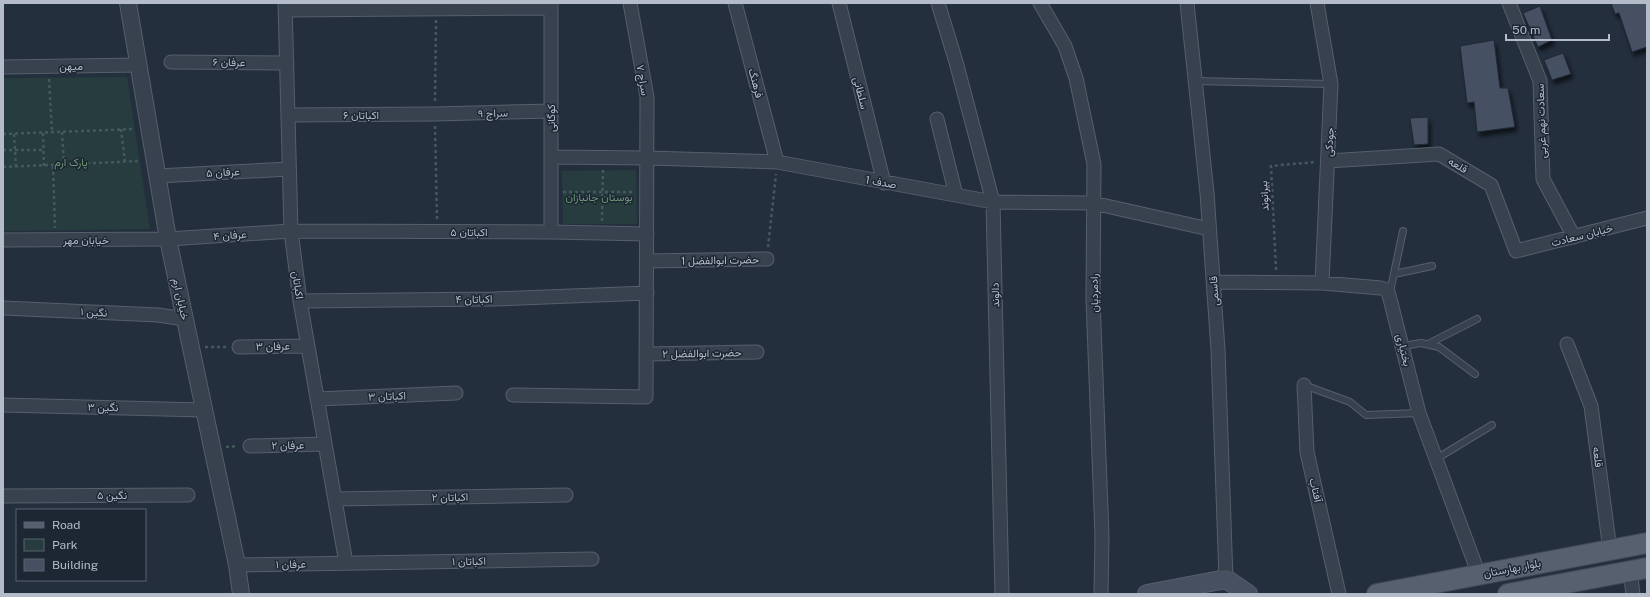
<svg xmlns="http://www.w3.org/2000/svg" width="1650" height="597" font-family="'Public Sans',Vazirmatn,sans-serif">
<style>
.green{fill:#263c3f}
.building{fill:#455162;stroke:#1f2835;filter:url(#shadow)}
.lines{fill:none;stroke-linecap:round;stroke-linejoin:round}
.service-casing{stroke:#565f6c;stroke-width:8}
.minor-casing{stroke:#565f6c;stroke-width:15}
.tertiary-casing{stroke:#565f6c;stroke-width:18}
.secondary-casing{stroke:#565f6c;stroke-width:20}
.primary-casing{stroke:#414a57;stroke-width:22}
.path{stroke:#44595c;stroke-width:2.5;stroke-dasharray:3 3;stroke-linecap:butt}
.service{stroke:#38414e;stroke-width:6}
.minor{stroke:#38414e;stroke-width:13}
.tertiary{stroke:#38414e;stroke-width:16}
.secondary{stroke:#465061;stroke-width:18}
.primary{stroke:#56606e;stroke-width:20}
.labels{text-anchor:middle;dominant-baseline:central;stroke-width:3;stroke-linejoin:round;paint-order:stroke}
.street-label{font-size:11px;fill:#b4bcc9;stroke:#1d2633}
.park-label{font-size:11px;fill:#6b9a76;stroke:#1d2633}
</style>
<defs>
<filter id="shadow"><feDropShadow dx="2.5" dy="4.5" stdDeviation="2" flood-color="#0009"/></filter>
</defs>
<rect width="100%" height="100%" fill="#242f3e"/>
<path class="green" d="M127,77L150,229L3,231V78Z
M636,170L637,224H563L562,171Z"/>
<path class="building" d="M1611,3H1647V47L1632,52L1619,13L1615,14Z
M1540,6L1552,40L1538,47L1523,13Z
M1494,40L1500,88H1508L1515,127L1477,132L1474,102L1467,103L1460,46Z
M1563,53L1571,74L1552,80L1544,60Z
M1428,117V144L1414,145L1410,118Z"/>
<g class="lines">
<defs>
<path id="service" d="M1195,81L1331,84
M1394,274L1432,266
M1390,292L1403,231
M1428,344L1477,319
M1403,346L1421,343L1439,347L1475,374
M1304,385L1350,402L1366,415L1419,413
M1436,459L1492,425"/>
<path id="minor" d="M285,3L291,231L300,301L346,563
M551,3V232
M735,3L777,162
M839,3L884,183
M938,3L956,62L993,202L1002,594
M1040,3L1065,46L1076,78L1094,164L1093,299L1102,536L1101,594
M1187,3L1207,193L1218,350L1226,579
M1317,3L1331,84L1322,283
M1509,3L1540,81L1543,179L1574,237
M285,10L551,8
M171,62L287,63
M3,67L139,65
M288,115L435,114L551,111
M937,119L956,195
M551,157L648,158L777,162L993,202L1093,203L1209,229
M1328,161L1439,154L1491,185L1516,251L1647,218
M158,176L289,169
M3,240L168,239L291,231L551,232L647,234
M647,261L767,259
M1213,282L1322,283L1381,288L1387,290L1389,295L1419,413L1479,575
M300,301L494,299L647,293
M3,308L158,315L185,319
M1567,344L1591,406L1610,550
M239,347L308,346
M647,354L757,352
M1304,385L1307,452L1339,594
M513,395L646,397L647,97L630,3
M317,399L456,393
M3,405L204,410
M250,446L325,444
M3,496L188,495
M335,499L566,495
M237,565L592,559
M1630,571L1633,594"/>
<path id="tertiary" d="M128,3L168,239L237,565L241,594"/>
<path id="secondary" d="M1147,594L1226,579L1248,594"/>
<path id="primary" d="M1377,594L1647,543
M1508,594L1647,568"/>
</defs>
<use href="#service" class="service-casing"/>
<use href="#minor" class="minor-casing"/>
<use href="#tertiary" class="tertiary-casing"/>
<use href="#secondary" class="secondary-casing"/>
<use href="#primary" class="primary-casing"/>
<path class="path" d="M49,79L52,132
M435,101L436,20
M435,126L437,219
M121,129L125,162
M62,132L64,165
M43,133L44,166
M3,134L135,129
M14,134L16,168
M3,150H44
M53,166L55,228
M3,167L140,161
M563,192H634
M602,221L603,170
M768,247L776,174
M1276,270L1271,166L1315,162
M205,347H226
M226,447L237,446"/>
<use href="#service" class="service"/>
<use href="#minor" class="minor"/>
<use href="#tertiary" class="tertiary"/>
<use href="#secondary" class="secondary"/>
<use href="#primary" class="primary"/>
</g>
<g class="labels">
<g class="street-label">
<text transform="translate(229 62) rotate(1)">عرفان ۶</text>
<text transform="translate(71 66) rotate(-1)">میهن</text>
<text transform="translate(643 80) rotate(81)">سراج ۷</text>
<text transform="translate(756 83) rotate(75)">فرهنگ</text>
<text transform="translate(861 93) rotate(76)">سلطانی</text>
<text transform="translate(493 113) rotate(-2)">سراج ۹</text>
<text x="361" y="115">اکباتان ۶</text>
<text transform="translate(551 118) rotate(-90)">کوگانی</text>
<text transform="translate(1541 121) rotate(-92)">سعادت نهم غربی</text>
<text transform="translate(1329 142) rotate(-87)">جودکی</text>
<text transform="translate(1458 165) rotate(31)">قلعه</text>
<text transform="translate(223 172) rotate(-3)">عرفان ۵</text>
<text transform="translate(881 182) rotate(10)">صدف 1</text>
<text transform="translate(1264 196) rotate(-93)">بیرانوند</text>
<text x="469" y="232">اکباتان ۵</text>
<text transform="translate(230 235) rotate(-4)">عرفان ۴</text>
<text transform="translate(1582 235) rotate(-14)">خیابان سعادت</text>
<text x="86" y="240">خیابان مهر</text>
<text transform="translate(720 260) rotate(-1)">حضرت ابوالفضل 1</text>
<text transform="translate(298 285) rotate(82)">اکباتان</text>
<text transform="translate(1214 291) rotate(-94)">قاسمی</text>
<text transform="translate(1094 293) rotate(-91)">رادمردیان</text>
<text transform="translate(995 295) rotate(-91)">دالوند</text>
<text transform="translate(181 299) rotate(78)">خیابان ارم</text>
<text transform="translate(474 299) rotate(-1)">اکباتان ۴</text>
<text transform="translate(94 312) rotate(3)">نگین ۱</text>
<text transform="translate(273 346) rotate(-1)">عرفان ۳</text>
<text transform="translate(1404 350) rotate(76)">بختیاری</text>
<text transform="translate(702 353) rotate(-1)">حضرت ابوالفضل ۲</text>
<text transform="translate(387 396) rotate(-2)">اکباتان ۳</text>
<text transform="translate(103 407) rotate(1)">نگین ۳</text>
<text transform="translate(288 445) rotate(-1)">عرفان ۲</text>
<text transform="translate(1598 457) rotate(83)">قلعه</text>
<text transform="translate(1316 490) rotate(77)">آفتاب</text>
<text x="112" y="495">نگین ۵</text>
<text transform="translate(450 497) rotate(-1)">اکباتان ۲</text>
<text transform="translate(469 561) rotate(-1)">اکباتان ۱</text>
<text transform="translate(291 564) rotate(-1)">عرفان ۱</text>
<text transform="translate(1512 568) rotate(-11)">بلوار بهارستان</text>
</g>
<g class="park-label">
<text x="71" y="162">پارک ارم</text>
<text x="599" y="197">بوستان جانبازان</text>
</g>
</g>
<rect width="1650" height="597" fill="none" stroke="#b4bcc9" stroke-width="8"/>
<rect x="16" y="509" width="130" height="72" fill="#1d2633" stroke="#59626f"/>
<rect x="24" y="522" width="20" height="6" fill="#56606e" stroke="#59626f"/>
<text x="52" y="529" font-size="12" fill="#b4bcc9">Road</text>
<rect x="24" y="539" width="20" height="12" fill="#263c3f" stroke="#59626f"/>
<text x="52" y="549" font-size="12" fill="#b4bcc9">Park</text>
<rect x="24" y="559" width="20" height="12" fill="#455162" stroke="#59626f"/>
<text x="52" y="569" font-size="12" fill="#b4bcc9">Building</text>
<path d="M1506 34v6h103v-6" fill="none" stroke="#b4bcc9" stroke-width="2"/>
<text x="1512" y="34" font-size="12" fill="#b4bcc9" stroke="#1d2633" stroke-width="3" paint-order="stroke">50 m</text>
</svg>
